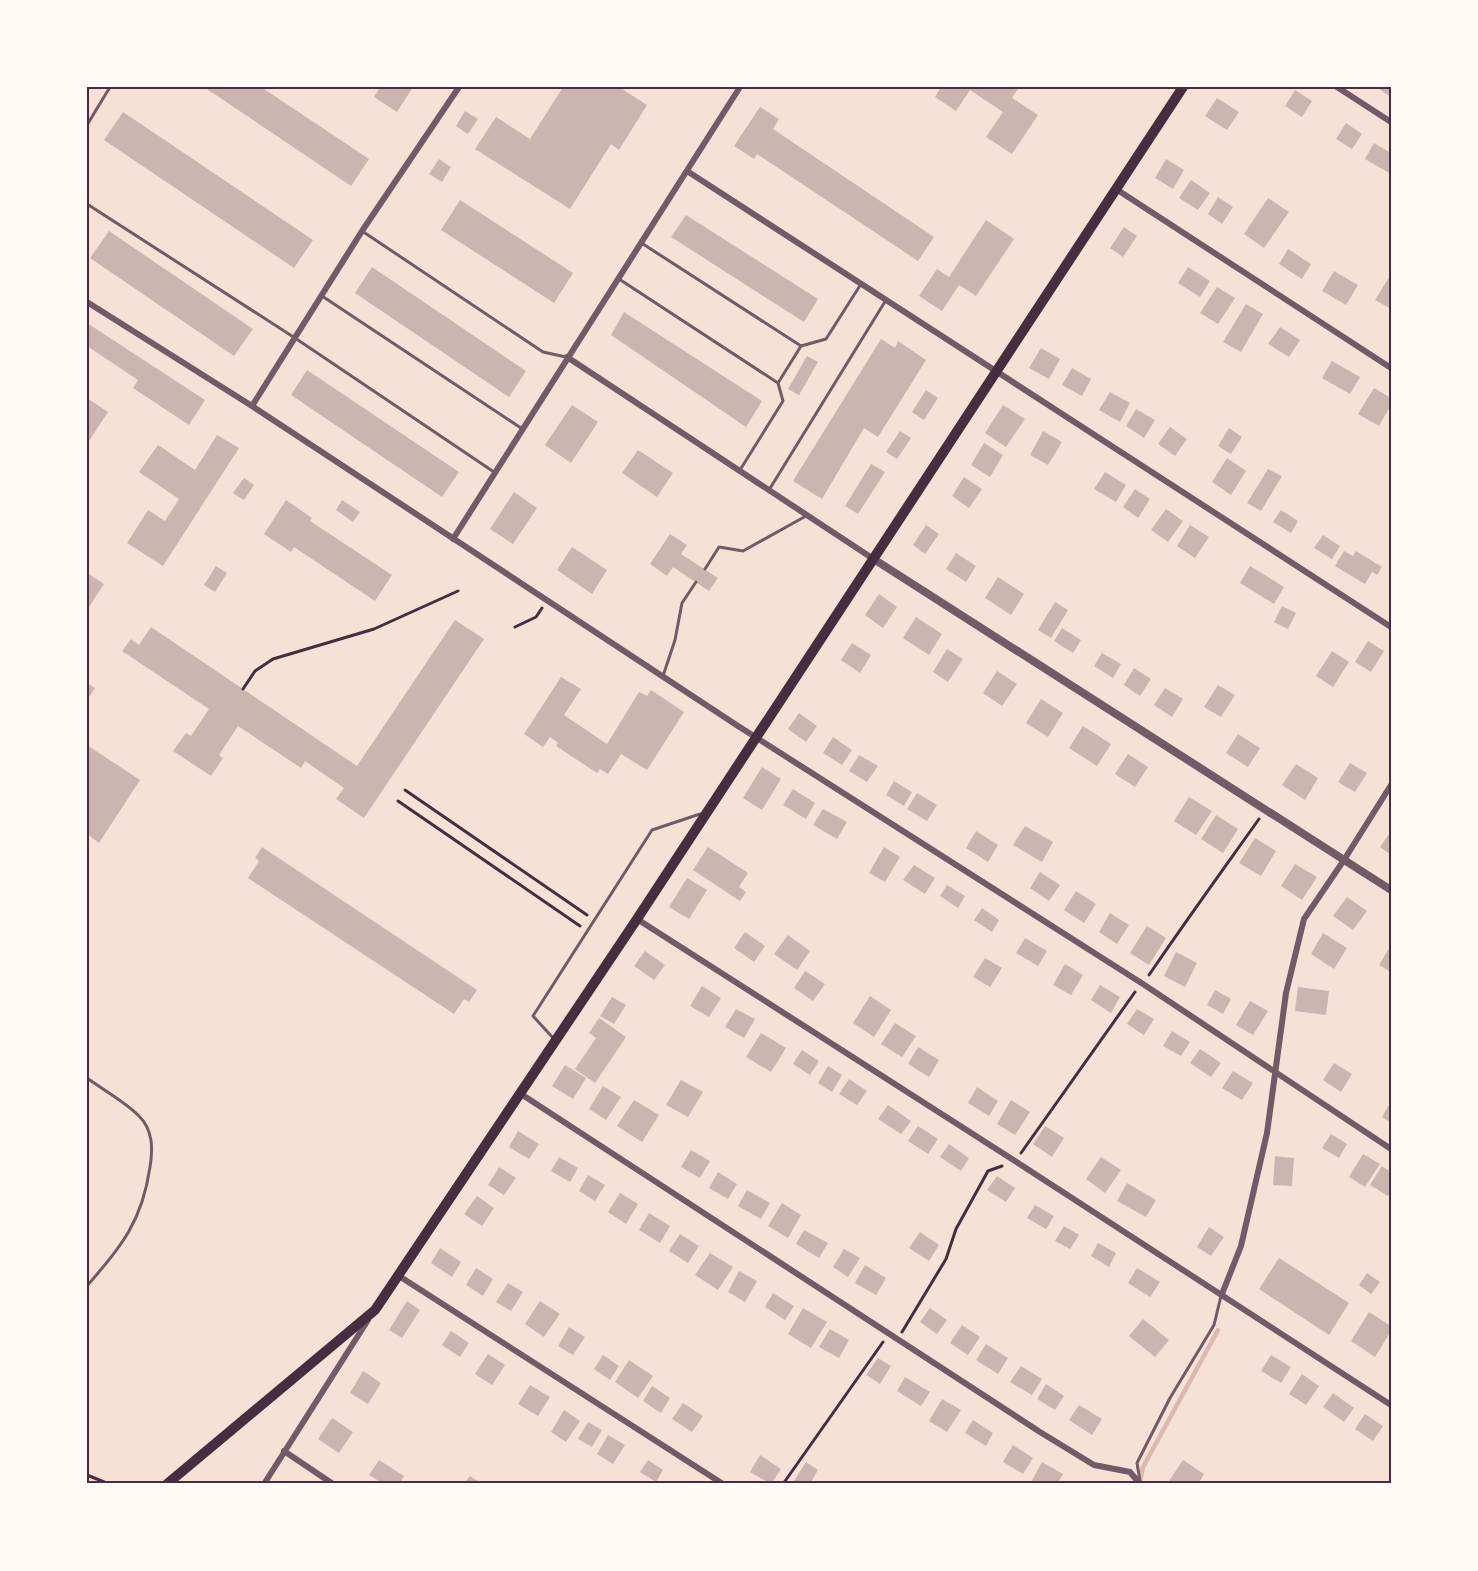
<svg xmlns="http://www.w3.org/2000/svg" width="1478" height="1571" font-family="'IBM Plex Sans',sans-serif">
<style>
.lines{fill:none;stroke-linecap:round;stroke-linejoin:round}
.stream{stroke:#dcb8b0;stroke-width:4.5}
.building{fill:#ccb4b1}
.path{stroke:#4a2c40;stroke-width:3}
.service{stroke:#755966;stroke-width:3}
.minor{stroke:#755966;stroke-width:6}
.tertiary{stroke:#755966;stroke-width:8}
.primary{stroke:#4a2c40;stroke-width:10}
.neatline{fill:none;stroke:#4a2c40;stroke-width:2}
</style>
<rect width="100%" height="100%" fill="#f7e1d7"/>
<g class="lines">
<path class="stream" d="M1140,1482L1143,1467L1218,1330"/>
</g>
<path class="building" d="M204,87H261L369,159L351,186Z
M380,87H413L397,112L374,97Z
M563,87H619L647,105L619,150L611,144L570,209L475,149L496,117L530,139Z
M941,87H1019L1012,98L1038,115L1012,154L986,137L1003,112L970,90L956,111L935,97Z
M1376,87H1391V97Z
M1295,90L1312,101L1302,117L1285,106Z
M1217,98L1239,112L1227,130L1205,116Z
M760,107L779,119L773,129L934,237L918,261L757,154L754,159L734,146Z
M465,111L478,119L468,134L456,126Z
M123,112L313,240L294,268L104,140Z
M1346,123L1362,134L1352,149L1336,139Z
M1374,143L1391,153V174L1365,159Z
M439,159L451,167L442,182L429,174Z
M1166,159L1184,170L1173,189L1155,178Z
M1191,180L1210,193L1198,210L1179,198Z
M1218,197L1233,207L1222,224L1208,214Z
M1268,198L1289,212L1264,248L1244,234Z
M460,200L573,273L554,303L441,230Z
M686,215L818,299L804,322L671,237Z
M986,220L1014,239L976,296L959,285L942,311L919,296L937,269L949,277Z
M1124,227L1137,236L1123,257L1110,248Z
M109,231L253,329L234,356L90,258Z
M1288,249L1311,264L1302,279L1279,264Z
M372,267L526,371L509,397L355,293Z
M1188,267L1210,281L1200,297L1178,283Z
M1334,271L1358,285L1346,305L1322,291Z
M1391,274V309L1375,300Z
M1217,287L1235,298L1218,324L1200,313Z
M1246,304L1263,314L1241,352L1223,342Z
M624,312L762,401L746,427L611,335Z
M87,323L205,400L189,425L133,388L138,380L87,346Z
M1280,327L1300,340L1289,357L1268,344Z
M881,339L895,348L898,341L926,360L878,437L864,428L822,499L793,481Z
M1041,348L1060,359L1049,379L1029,368Z
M807,356L818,362L799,395L788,389Z
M1332,361L1360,377L1350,394L1322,378Z
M1072,368L1091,379L1082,396L1062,385Z
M307,370L459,472L442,497L291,395Z
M1374,388L1391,398V405L1379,426L1358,414Z
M926,390L938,398L924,420L912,412Z
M1110,392L1130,403L1120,422L1099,410Z
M87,398L108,412L87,444Z
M572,405L598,422L571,463L545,445Z
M1003,405L1025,419L1006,447L985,433Z
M1136,409L1155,420L1144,438L1126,426Z
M1170,427L1187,439L1175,456L1158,444Z
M1229,428L1242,437L1231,454L1218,446Z
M900,431L911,438L897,459L886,452Z
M1043,431L1062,442L1048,465L1030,455Z
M217,435L239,448L163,566L127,543L148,510L165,521L179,499L139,472L158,445L195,470Z
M984,443L1003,455L990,477L971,465Z
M638,450L673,473L657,497L622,473Z
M1227,458L1246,471L1231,495L1212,482Z
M871,464L885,472L858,514L845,506Z
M1268,469L1282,476L1261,511L1247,503Z
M1105,472L1126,485L1116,502L1094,489Z
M964,477L982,489L969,508L952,496Z
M244,478L254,485L244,500L233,493Z
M1135,489L1150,499L1138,518L1123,507Z
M514,492L537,508L513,544L490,529Z
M286,500L312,518L310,521L392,575L375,601L294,547L291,552L264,534Z
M342,500L360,512L353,522L336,510Z
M1166,509L1183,521L1168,542L1151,530Z
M1281,510L1298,521L1291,533L1273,522Z
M926,525L939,534L925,554L913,545Z
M1190,525L1209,537L1195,558L1177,546Z
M670,534L687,545L681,554L718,578L709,591L673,567L667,576L650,564Z
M1323,535L1340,546L1332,559L1314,548Z
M572,547L607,570L592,594L557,570Z
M1344,551L1353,556L1356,551L1382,567L1377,575L1372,572L1365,584L1335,566Z
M956,553L976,566L966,582L946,569Z
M216,566L227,573L215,592L204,585Z
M1250,566L1284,587L1274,604L1240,583Z
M87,573L104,584L87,610Z
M998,577L1024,594L1011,615L985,598Z
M879,594L897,607L883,628L865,615Z
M1055,602L1068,610L1051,638L1038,630Z
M1282,606L1296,613L1288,629L1274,622Z
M916,617L942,634L929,655L903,638Z
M455,620L484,639L364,818L336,799L344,788L305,761L301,768L238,726L219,755L223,758L211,776L173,751L186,733L191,736L209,709L122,651L131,639L139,645L151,627L357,766Z
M1062,628L1081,640L1073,653L1054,641Z
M1368,641L1384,651L1371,672L1355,662Z
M852,643L871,655L860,673L841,660Z
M947,649L963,659L948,682L933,672Z
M1332,651L1349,662L1333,687L1316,676Z
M1102,653L1121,664L1113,678L1094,666Z
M1134,668L1151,679L1140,696L1124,685Z
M997,671L1017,684L1002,706L983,693Z
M561,677L581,689L564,715L607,744L639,692L647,696L651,690L684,712L647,770L621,754L608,774L600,769L597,773L556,746L558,743L550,737L543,747L524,734Z
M87,683L95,688L87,700Z
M1218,685L1235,695L1221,717L1204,707Z
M1165,688L1183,699L1172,717L1154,705Z
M1041,699L1063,713L1048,737L1026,723Z
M799,713L817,726L806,742L788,729Z
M1083,726L1111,744L1097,766L1069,748Z
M1238,734L1260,748L1248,767L1226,753Z
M833,737L852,750L842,765L823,753Z
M87,745L140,780L99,843L87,834Z
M1128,754L1148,767L1135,787L1115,774Z
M859,755L878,766L867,782L849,771Z
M1350,763L1367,773L1355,792L1338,782Z
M1296,764L1318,778L1305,800L1282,785Z
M762,767L781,779L762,810L743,798Z
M894,781L912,792L904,806L886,795Z
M793,789L815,803L806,819L783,805Z
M917,793L937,805L927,821L907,809Z
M1189,797L1212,811L1196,835L1174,821Z
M823,809L847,822L837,839L813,825Z
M1216,815L1238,829L1223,853L1201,839Z
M1025,826L1053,842L1042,862L1013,845Z
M976,831L998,845L988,862L966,848Z
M1389,834L1391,835V855L1380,847Z
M1255,838L1276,851L1261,876L1239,863Z
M262,847L477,990L469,1002L464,999L454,1014L248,878L259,861L255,858Z
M708,847L748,873L739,887L746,892L740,901L693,870Z
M884,847L900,857L885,882L869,873Z
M1295,864L1317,877L1302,900L1281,886Z
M914,865L935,878L925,894L903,880Z
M1040,872L1060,885L1049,901L1030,888Z
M687,878L707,890L689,919L669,907Z
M947,885L965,896L958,908L940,896Z
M1076,891L1096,904L1084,923L1064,910Z
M1347,897L1367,911L1353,930L1333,916Z
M982,908L999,920L992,932L974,920Z
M1110,913L1129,925L1117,944L1099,932Z
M1147,926L1166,938L1149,965L1130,953Z
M745,932L765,946L754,962L734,948Z
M1323,933L1347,948L1334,969L1311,954Z
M788,935L810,951L797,970L774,954Z
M1025,938L1047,951L1038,966L1016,953Z
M1391,945V972L1379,965Z
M645,951L665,965L654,980L634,966Z
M1176,952L1197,963L1185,987L1164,976Z
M985,958L1002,968L990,987L973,977Z
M1065,964L1083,975L1071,995L1053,985Z
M805,971L825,984L813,1001L794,988Z
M1100,985L1120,997L1111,1013L1091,1000Z
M702,986L721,998L709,1017L690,1006Z
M1298,987L1329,991L1326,1015L1295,1011Z
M1215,990L1231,999L1223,1014L1207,1005Z
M870,996L891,1010L874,1037L853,1023Z
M612,997L626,1005L614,1024L600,1016Z
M1250,1001L1268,1011L1253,1035L1236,1025Z
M736,1009L755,1019L744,1038L725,1027Z
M1137,1009L1154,1019L1144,1035L1127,1024Z
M599,1018L626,1037L595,1083L575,1069L596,1038L589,1033Z
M895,1023L916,1036L902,1057L881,1044Z
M1172,1031L1190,1042L1181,1056L1163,1046Z
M761,1033L786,1048L771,1072L746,1057Z
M918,1047L939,1060L929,1077L908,1064Z
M1200,1049L1221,1063L1211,1077L1190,1063Z
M802,1050L819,1061L810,1075L793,1064Z
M1334,1063L1352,1074L1341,1092L1323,1080Z
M565,1065L586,1078L573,1099L552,1086Z
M828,1066L842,1075L832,1092L818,1083Z
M1233,1071L1253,1083L1242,1100L1222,1088Z
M849,1079L867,1091L857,1105L839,1094Z
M681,1080L703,1092L688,1117L666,1105Z
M603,1086L621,1097L606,1120L589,1109Z
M977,1087L998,1101L989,1116L968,1103Z
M634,1100L659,1115L642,1142L617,1126Z
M1011,1100L1030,1112L1015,1135L997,1124Z
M1391,1101V1123L1382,1117Z
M888,1105L911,1121L901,1134L878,1119Z
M918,1126L938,1139L928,1154L908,1141Z
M1045,1126L1064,1138L1052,1157L1033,1144Z
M518,1131L539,1144L529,1159L509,1147Z
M1331,1134L1347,1144L1339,1158L1322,1148Z
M949,1144L969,1158L961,1171L940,1157Z
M691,1150L710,1161L700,1178L681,1167Z
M1363,1154L1380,1164L1365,1187L1349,1177Z
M1275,1156L1294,1158L1292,1186L1273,1185Z
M559,1157L578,1168L570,1182L551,1171Z
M1101,1157L1121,1170L1105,1193L1086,1179Z
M1382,1166L1391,1172V1191L1388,1196L1370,1185Z
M499,1167L516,1178L504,1195L488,1185Z
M718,1172L737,1184L728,1199L709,1188Z
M588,1175L605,1185L595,1201L579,1191Z
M997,1176L1015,1188L1006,1202L987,1190Z
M1127,1183L1156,1200L1146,1217L1117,1201Z
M747,1190L770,1203L761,1219L738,1206Z
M620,1193L638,1204L626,1224L608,1212Z
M477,1196L494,1208L482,1226L464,1214Z
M782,1203L801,1215L788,1238L768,1226Z
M1035,1205L1054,1216L1046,1229L1027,1218Z
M649,1213L670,1226L660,1243L639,1230Z
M1064,1226L1079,1235L1070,1249L1055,1241Z
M1209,1227L1224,1237L1211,1256L1197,1247Z
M804,1230L828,1243L819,1258L796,1244Z
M920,1232L939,1245L929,1261L909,1248Z
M680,1234L699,1246L688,1263L669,1251Z
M1098,1243L1116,1253L1109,1267L1091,1256Z
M440,1248L461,1262L452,1277L431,1263Z
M844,1249L860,1258L848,1277L833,1267Z
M710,1253L733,1267L718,1290L695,1275Z
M1279,1258L1349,1303L1329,1335L1259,1289Z
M865,1265L886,1278L876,1295L855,1283Z
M476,1268L493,1279L483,1296L466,1285Z
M1137,1268L1160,1282L1150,1297L1128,1283Z
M739,1271L757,1281L745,1302L728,1292Z
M1367,1273L1380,1282L1371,1294L1359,1285Z
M508,1283L523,1292L511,1311L496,1302Z
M773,1293L794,1306L785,1320L765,1307Z
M407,1301L420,1310L402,1338L389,1330Z
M540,1301L560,1314L544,1337L525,1324Z
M803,1308L827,1322L811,1348L788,1334Z
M930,1308L947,1320L937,1334L920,1322Z
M1369,1312L1391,1326V1331L1375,1357L1351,1341Z
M1143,1319L1169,1340L1155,1357L1129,1336Z
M962,1325L980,1337L968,1355L950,1343Z
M569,1327L585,1337L573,1355L558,1346Z
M830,1329L849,1340L839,1358L819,1347Z
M451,1331L469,1343L460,1357L442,1345Z
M986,1344L1008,1358L998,1374L976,1360Z
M488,1354L505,1365L492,1385L475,1374Z
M603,1355L619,1366L610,1380L594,1369Z
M1271,1355L1291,1367L1281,1383L1261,1371Z
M878,1358L891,1366L880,1384L866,1375Z
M629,1360L653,1376L638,1398L615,1382Z
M1021,1366L1042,1379L1032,1395L1010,1382Z
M363,1371L381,1383L368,1404L350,1393Z
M1302,1374L1319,1386L1306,1405L1289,1394Z
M905,1377L930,1392L921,1406L897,1391Z
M1046,1384L1064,1396L1055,1410L1037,1399Z
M530,1385L550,1397L538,1416L518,1404Z
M652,1386L670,1398L661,1413L643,1401Z
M1333,1393L1354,1408L1344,1422L1323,1407Z
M942,1399L961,1410L947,1432L929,1421Z
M683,1403L703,1416L692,1432L672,1419Z
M1079,1405L1102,1419L1092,1435L1069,1420Z
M564,1410L580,1421L566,1442L551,1432Z
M1365,1414L1383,1426L1373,1441L1355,1429Z
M332,1418L353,1432L339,1453L318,1439Z
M973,1420L993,1433L986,1446L965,1433Z
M588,1422L602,1430L592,1447L578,1439Z
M608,1435L625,1445L613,1464L597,1454Z
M1013,1445L1033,1458L1023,1474L1003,1462Z
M760,1455L781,1469L771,1484L750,1472Z
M379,1460L404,1476L399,1484H384L369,1475Z
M648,1460L663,1470L656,1482L640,1472Z
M1183,1460L1204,1474L1198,1484H1174L1169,1481Z
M806,1462L818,1470L810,1484H792Z
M1042,1462L1063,1474L1057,1484H1030Z
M470,1476L482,1484H464Z"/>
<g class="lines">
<path class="path" d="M515,627L536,617L542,608
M243,689L255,671L273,659L374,629L458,591
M405,790L587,915
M398,801L580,926
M1149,975C1185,922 1222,871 1259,819
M1021,1153L1135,992
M902,1332L946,1259L956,1229L988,1171L1002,1166
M87,1475L109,1484
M783,1484L883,1342"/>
<path class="service" d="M87,125L110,87
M87,204L295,338L494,472
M362,231L543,352L566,357
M643,244L801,346L826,339L861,284
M619,279L778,383L783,401L740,470
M322,296L521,428
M778,383L801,346
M769,490L886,300
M705,569L719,547L743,551L806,516
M663,676L675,640L682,603L696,582
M554,1039L533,1016L652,830L700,814
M87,1078C102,1089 127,1103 139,1116C153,1130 153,1148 150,1167C142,1222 122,1245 87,1286
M1140,1481L1137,1463L1170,1398L1214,1325L1221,1296"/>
<path class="minor" d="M1337,87L1391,122
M687,171L1391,627
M1116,189L1391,368
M87,302L252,406L738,726L1143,984L1391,1149
M567,357L872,558
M252,406L362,231L459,87
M453,539L740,87
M637,919L1015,1161L1391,1405
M521,1094L1040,1432L1094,1465L1130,1472L1140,1484
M399,1276L723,1484
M1222,1294L1241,1246L1267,1133L1286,993L1304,919L1344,860L1391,785
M284,1451L333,1484
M264,1484L368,1320"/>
<path class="tertiary" d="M872,558L1391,890"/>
<path class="primary" d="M167,1484L375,1310L637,919L1183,87"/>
</g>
<rect width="1478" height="1571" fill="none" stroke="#fffaf5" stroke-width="177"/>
<rect x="88" y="88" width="1302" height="1394" class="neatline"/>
</svg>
